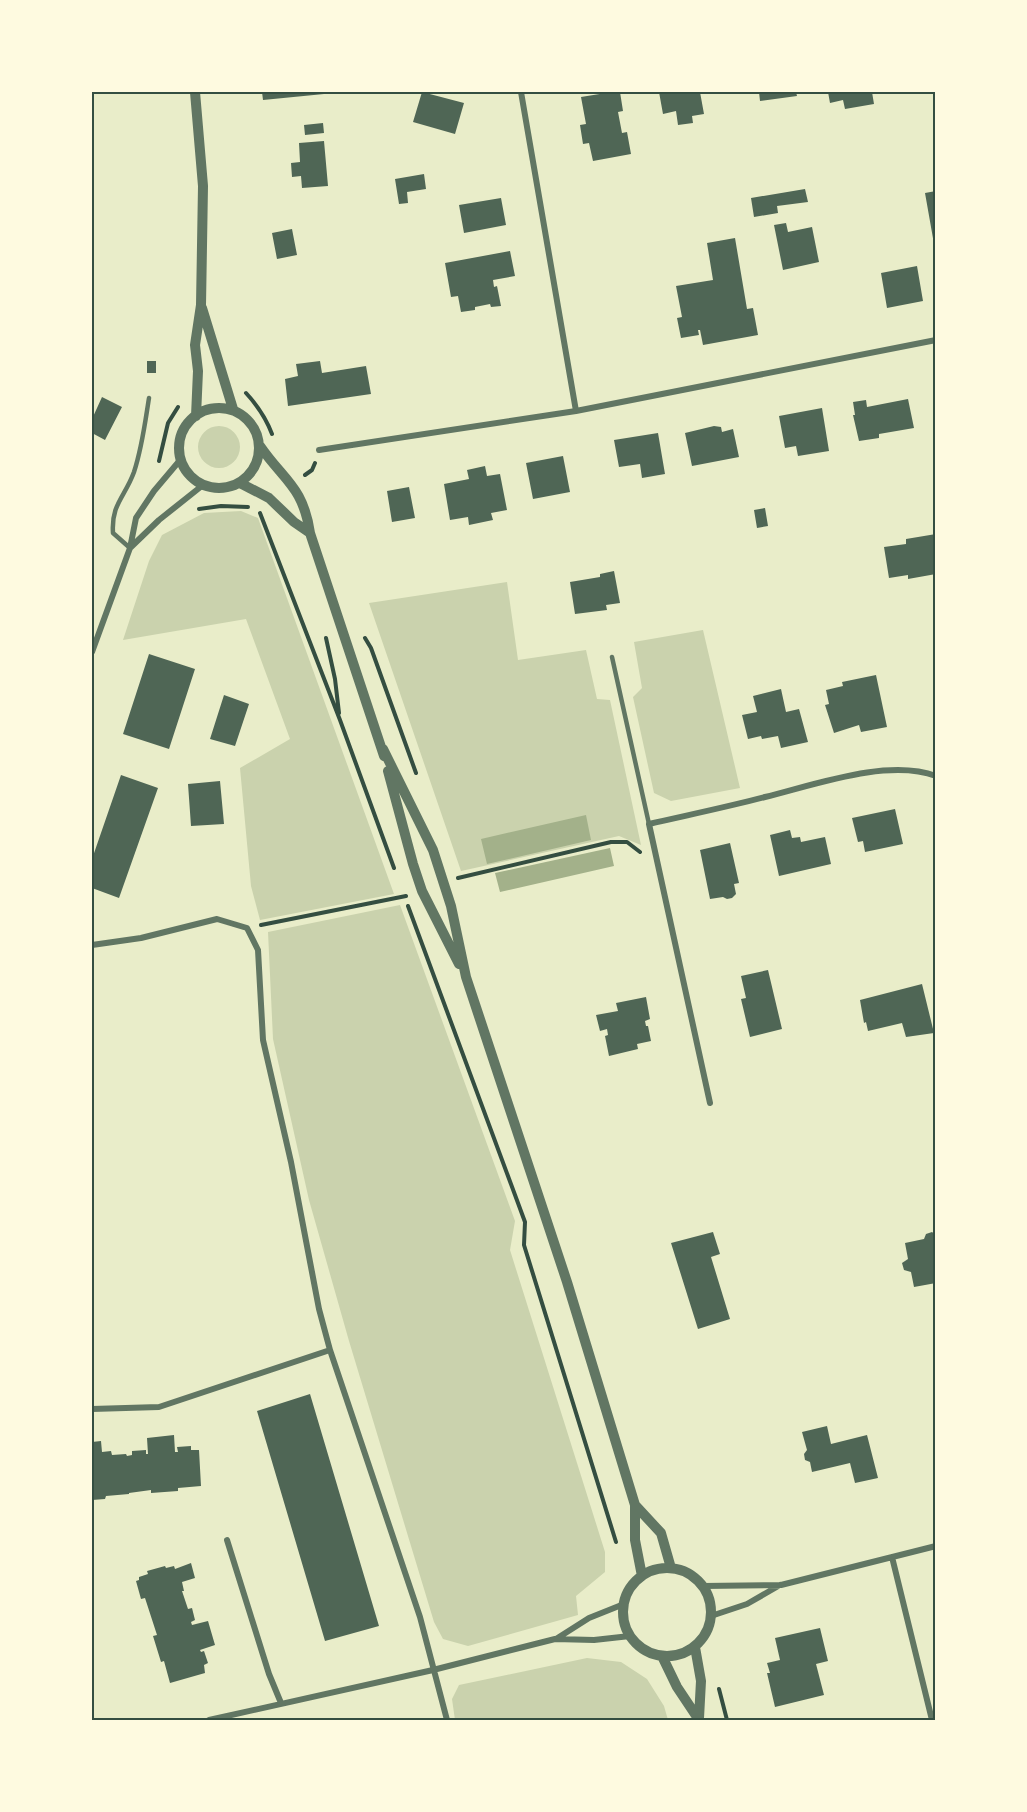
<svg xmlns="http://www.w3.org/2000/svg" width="1027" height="1812" font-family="'Alegreya Sans',sans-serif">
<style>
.green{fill:#cad2ad}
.water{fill:#a3b18a}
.building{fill:#4f6655}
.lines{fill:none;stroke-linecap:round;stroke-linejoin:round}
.path{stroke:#344e41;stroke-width:4}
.service{stroke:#617663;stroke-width:4.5}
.minor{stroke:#617663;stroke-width:6}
.tertiary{stroke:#617663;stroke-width:10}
.neatline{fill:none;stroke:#344e41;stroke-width:2}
</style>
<rect width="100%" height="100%" fill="#e9edc9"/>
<path class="green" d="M198 447a21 21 0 1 1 42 0a21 21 0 1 1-42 0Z
M241,511L258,518L394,894L260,920L251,886L240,768L290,739L246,619L123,640L149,561L162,535L204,513Z
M507,582L518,660L586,650L597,699L610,700L641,845L619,836L461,871L369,603Z
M703,630L740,788L671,801L654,793L633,697L642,688L634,642Z
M400,905L515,1221L510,1250L605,1552V1572L576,1596L578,1615L468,1646L443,1639L434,1622L349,1341L309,1200L273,1039L268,932Z
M587,1658L621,1662L647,1679L664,1706L668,1720H455L452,1699L459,1685Z"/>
<path class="water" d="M586,815L591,840L487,864L481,839Z
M610,848L614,866L500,892L495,873Z"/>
<path class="building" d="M262,92H324V94L263,100Z
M422,92L464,103L455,134L413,122Z
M612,92H620L623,111L618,112L622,133L627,132L631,154L593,161L589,143L583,144L580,125L586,124L581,97Z
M659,92H700L704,114L692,116L693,123L678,125L676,111L663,114Z
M759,92H796L797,96L760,101Z
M828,92H872L874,104L845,109L843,100L830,103Z
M323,123L324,133L305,135L304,125Z
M324,141L328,186L302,188L301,176L292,177L291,163L300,162L299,143Z
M424,174L426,189L407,192L408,203L399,204L395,179Z
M805,189L808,202L777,206L778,213L754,217L751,198Z
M936,191V244H934L925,193Z
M501,198L506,225L464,233L459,205Z
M786,223L788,232L812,227L819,262L783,270L774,225Z
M292,229L297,255L277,259L272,233Z
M735,238L747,309L753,308L758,335L703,345L700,330H698L699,335L681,338L677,318L682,317L676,286L713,280L707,243Z
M510,251L515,276L493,280L494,287L497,286L501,306L491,307L490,304L475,307V310L461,312L458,296L451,297L445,263Z
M917,266L923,301L887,308L881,273Z
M147,361H156V373H147Z
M320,361L322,373L366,366L371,394L288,406L285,379L298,376L296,364Z
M102,397L122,407L105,440L92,433V419Z
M908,399L914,428L879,434V438L859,441L853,415H855L853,402L866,400L867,407Z
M822,408L829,451L798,456L796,446L785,448L779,416Z
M714,426L721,427L722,432L733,429L739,457L692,466L685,433Z
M658,433L665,474L642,478L640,464L619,467L614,440Z
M563,456L570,492L533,499L526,463Z
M485,466L487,476L500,474L507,510L491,513L493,520L469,525L468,517L450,520L444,484L469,479L467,470Z
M409,487L415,518L392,522L387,491Z
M765,508L768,526L757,528L754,510Z
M936,534V574L908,579V575L889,578L884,547L906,544V539Z
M614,571L620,603L606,605L607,610L575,614L570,582L600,577V574Z
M149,654L195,669L169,749L123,734Z
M876,675L887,727L861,732L859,725L834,733L825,705L829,704L826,690L843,686L842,682Z
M781,689L786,712L799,709L808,742L781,748L778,736L762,739L761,736L748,739L742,715L757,712L753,696Z
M224,695L249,704L235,746L210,739Z
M121,775L158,788L119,898L92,888V859Z
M220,781L224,824L191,826L188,784Z
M895,809L903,844L865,852L863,841L858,842L852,818Z
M790,830L792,838L800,837L801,842L825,837L831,864L779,876L770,835Z
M730,843L739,883L734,884L736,894L732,898L727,899L723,897L710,899L700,850Z
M768,970L782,1029L750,1037L741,999L746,998L741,976Z
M922,984L934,1033L906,1037L902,1023L868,1031L866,1022L864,1023L860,1000Z
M646,997L650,1019L645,1021L646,1026H648L651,1041L637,1044L638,1049L609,1056L605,1036L608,1035L607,1029L600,1031L596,1015L618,1011L616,1003Z
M713,1232L720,1254L711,1257L730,1319L698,1329L671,1243Z
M932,1232L936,1235V1283L914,1287L911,1272L904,1270L902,1263L908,1259L905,1243L924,1239L926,1234Z
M310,1394L379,1626L325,1641L257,1411Z
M827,1426L831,1444L867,1435L878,1478L855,1483L850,1463L812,1472L810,1462L805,1460L804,1454L807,1450L802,1432Z
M174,1435L175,1452H178L177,1447L191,1446V1450H199L201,1486L178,1488V1491L151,1493V1490L129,1493V1494L106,1496L105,1499L92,1500V1442L101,1441L102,1452L111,1451L112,1455L126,1454L127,1456L132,1455V1451L146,1450V1454H148L147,1438Z
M191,1563L195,1578L182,1582L184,1591H182L188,1609L192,1608L195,1620L191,1622L192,1625L208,1621L215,1645L200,1650L201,1652L204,1651L208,1663L204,1665L205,1673L170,1683L164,1661L161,1662L153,1636L157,1635L145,1598L141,1599L136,1581L139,1580V1577L148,1574L147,1571L165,1566L166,1568L174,1566L175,1569Z
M820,1628L828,1661L816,1664L824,1695L775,1707L767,1673H770L767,1663L780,1660L775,1638Z"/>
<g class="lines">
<path class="path" d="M246,393C258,406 266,418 272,434
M159,461L168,423L178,407
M305,475L312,470L315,463
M199,509L221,506L248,507
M260,513L340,720L394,868
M326,638L335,679L339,713
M365,638L371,648L416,773
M458,878L611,842H627L640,852
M408,906L525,1222L524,1245L616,1542
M261,925L406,896
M719,1689L727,1720"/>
<path class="service" d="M130,548L113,533C111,504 125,497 134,472C142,448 145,423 149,398
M612,657L649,824"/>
<path class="minor" d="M521,92L576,411
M319,450L576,411L936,340
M130,548L159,520L203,485
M92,652L130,548L136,518L154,491L181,459
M92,945L141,938L217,919L247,928L258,950L263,1040L291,1162L319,1309L330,1350L420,1617L447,1720
M710,1103L649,824C688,815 727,807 765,797C814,785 888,758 936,776
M92,1409L159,1407L330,1350
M227,1540L269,1674L281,1703
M892,1557L932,1720
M703,1586L781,1585L936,1546
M711,1616L747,1604L780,1585
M556,1639L589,1618L624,1604
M209,1720L433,1670L555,1639L594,1640L630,1636"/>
<path class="tertiary" d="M195,92L203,186L201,305L195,345L198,371L196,416
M202,308L233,409
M179 448a40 40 0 1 1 80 0a40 40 0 1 1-80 0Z
M260,446C284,481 303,486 310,533L384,756
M240,483L269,498L294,522L310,533
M383,749L433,850L451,906L466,977L567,1282L635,1505V1540L642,1576
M388,771L413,864L422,891L459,964
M635,1505L661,1533L671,1568
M623 1612a44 44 0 1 1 88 0a44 44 0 1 1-88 0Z
M695,1647L701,1681L699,1718
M662,1656L677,1687L699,1720"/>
</g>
<rect width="1027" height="1812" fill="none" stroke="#fefae0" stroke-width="186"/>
<rect x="93" y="93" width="841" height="1626" class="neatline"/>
</svg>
